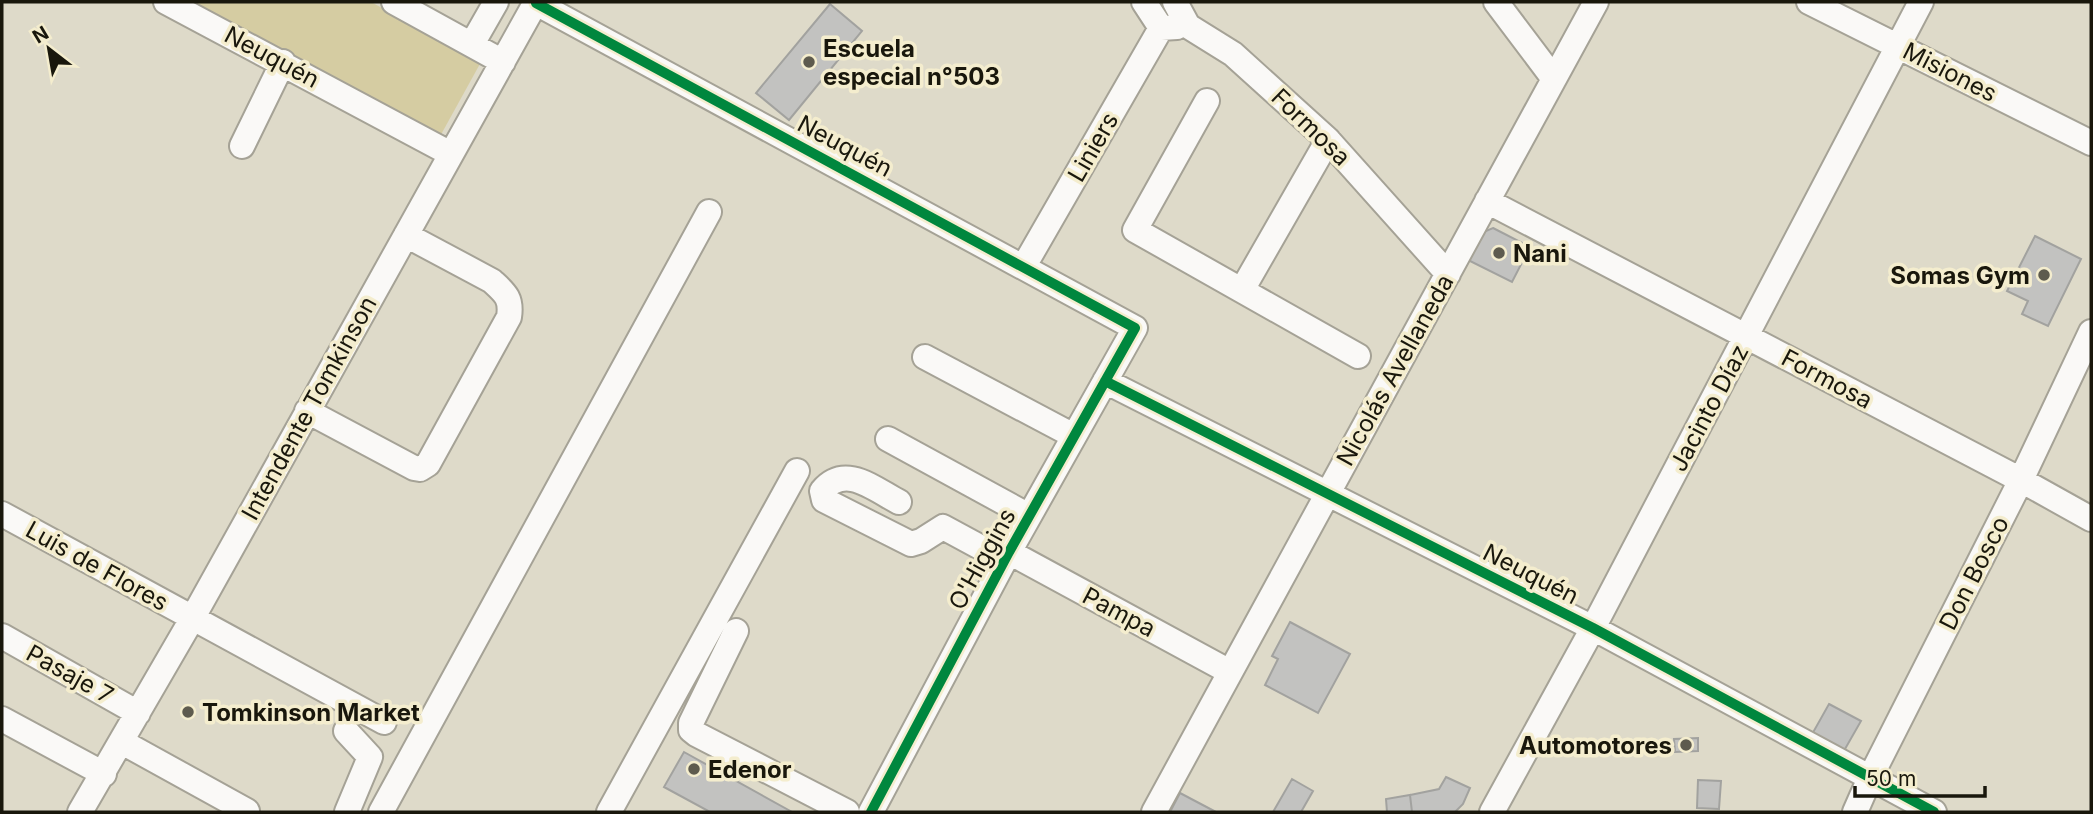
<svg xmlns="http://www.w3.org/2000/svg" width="2093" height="814" font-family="Inter,sans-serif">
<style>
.green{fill:#d5cca2}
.building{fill:#c2c2c0;stroke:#a2a29f;stroke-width:2}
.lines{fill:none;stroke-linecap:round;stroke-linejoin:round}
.minor-casing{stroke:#a5a296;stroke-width:28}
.minor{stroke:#faf9f7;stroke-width:24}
.cycleway-casing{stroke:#f4edce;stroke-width:15}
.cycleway{stroke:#00873e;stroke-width:10}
.poi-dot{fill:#5e5b4e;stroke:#f4edce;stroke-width:2.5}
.labels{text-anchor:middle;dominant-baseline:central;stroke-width:7;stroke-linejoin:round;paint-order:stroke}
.poi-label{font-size:24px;font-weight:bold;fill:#19170c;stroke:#f4edce;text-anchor:start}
.street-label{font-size:24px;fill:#19170c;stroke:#f4edce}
</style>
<rect width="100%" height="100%" fill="#dedac9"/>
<path class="green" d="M184,2H371L481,62L438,140Z"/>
<path class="building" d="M830,4L862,31L789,120L756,93Z
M1493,228L1530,247L1512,282L1468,260L1481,233Z
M2035,236L2081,259L2048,326L2022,314L2028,301L2007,291Z
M1290,622L1350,654L1318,713L1265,685L1278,659L1272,656Z
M1829,704L1861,721L1845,749H1834L1811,736Z
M1698,738V751L1675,752L1674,739Z
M684,752L792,812H710L664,787Z
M1446,777L1470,788L1463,804L1455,812H1412L1410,795L1439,789Z
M1292,779L1313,791L1301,812H1273Z
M1698,780L1721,781L1719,809L1697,808Z
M1180,793L1216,812H1170Z
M1410,795L1412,812H1387L1386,799Z"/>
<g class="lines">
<defs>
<path id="minor" d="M166,2L451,154
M394,2L503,62
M1144,2L1161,28L1177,27
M1175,2L1188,26L1233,54L1328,140L1448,274
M1496,2L1554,79
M1809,2L2091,143
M536,3L1135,328L1009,552L871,812
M472,44L496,2
M1207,101L1135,230L1358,356
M242,146L283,62
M1487,201L2021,480L2091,519
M1024,266L1161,28
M1242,290L1328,140
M925,357L1074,436
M1105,381L1593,628L1934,812
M307,411L414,468L420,469L428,464L509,317C512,298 505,293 492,281L406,235
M888,439L1029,516
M899,502C874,489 845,463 822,491L824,500L911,544L921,541L943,527L1004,560
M2,514L384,722
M1009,552L1230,672
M736,631L691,723V730L696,734L847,812
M2,636L138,713
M2,719L104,774
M346,731L370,757L347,812
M122,742L247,811
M80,812L192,619L536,2
M381,812L709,212
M609,812L797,471
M1154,812L1596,2
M1492,812L1593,628L1921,2
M1855,812L1870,778L2021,480L2091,332"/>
</defs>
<use href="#minor" class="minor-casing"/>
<use href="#minor" class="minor"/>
<defs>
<path id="cycleway" d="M536,3L1135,328L1009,552L871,812
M1105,381L1593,628L1934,812"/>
</defs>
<use href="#cycleway" class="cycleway-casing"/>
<use href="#cycleway" class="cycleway"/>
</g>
<g class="poi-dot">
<circle cx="809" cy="62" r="7"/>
<circle cx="1499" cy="253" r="7"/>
<circle cx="2044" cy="275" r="7"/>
<circle cx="188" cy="712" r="7"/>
<circle cx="1686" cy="745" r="7"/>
<circle cx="694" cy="769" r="7"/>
</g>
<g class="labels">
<g class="poi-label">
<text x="823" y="48">Escuela<tspan x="823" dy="28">especial n°503</tspan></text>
<text x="1513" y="253">Nani</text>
<text x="2030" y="275" text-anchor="end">Somas Gym</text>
<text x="202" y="712">Tomkinson Market</text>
<text x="1672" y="745" text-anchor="end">Automotores</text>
<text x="708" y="769">Edenor</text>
</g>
<g class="street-label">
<text transform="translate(272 57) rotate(28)">Neuquén</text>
<text transform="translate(1950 72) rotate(27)">Misiones</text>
<text transform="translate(1311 127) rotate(44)">Formosa</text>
<text transform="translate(845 146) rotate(28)">Neuquén</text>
<text transform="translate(1093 147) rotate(-60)">Liniers</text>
<text transform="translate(1395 370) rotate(-61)">Nicolás Avellaneda</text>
<text transform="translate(1827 379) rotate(28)">Formosa</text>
<text transform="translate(309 408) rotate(-61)">Intendente Tomkinson</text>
<text transform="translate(1709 408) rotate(-62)">Jacinto Díaz</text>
<text transform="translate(982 559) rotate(-61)">O'Higgins</text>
<text transform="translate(97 566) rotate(29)">Luis de Flores</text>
<text transform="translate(1974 573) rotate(-63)">Don Bosco</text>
<text transform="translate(1531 574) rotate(27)">Neuquén</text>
<text transform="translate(1119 612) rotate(28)">Pampa</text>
<text transform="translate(70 674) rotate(29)">Pasaje 7</text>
</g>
</g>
<rect width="2093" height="814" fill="none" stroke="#19170c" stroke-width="7"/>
<g transform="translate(49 49) rotate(329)" stroke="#f4edce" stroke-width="5" paint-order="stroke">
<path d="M0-5L12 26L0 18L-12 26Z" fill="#19170c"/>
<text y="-10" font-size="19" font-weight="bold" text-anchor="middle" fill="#19170c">N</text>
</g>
<path d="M1855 786v10h130v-10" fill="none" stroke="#19170c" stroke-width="3.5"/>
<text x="1866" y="786" font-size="21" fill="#19170c" stroke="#f4edce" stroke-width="5" paint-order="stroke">50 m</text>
</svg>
